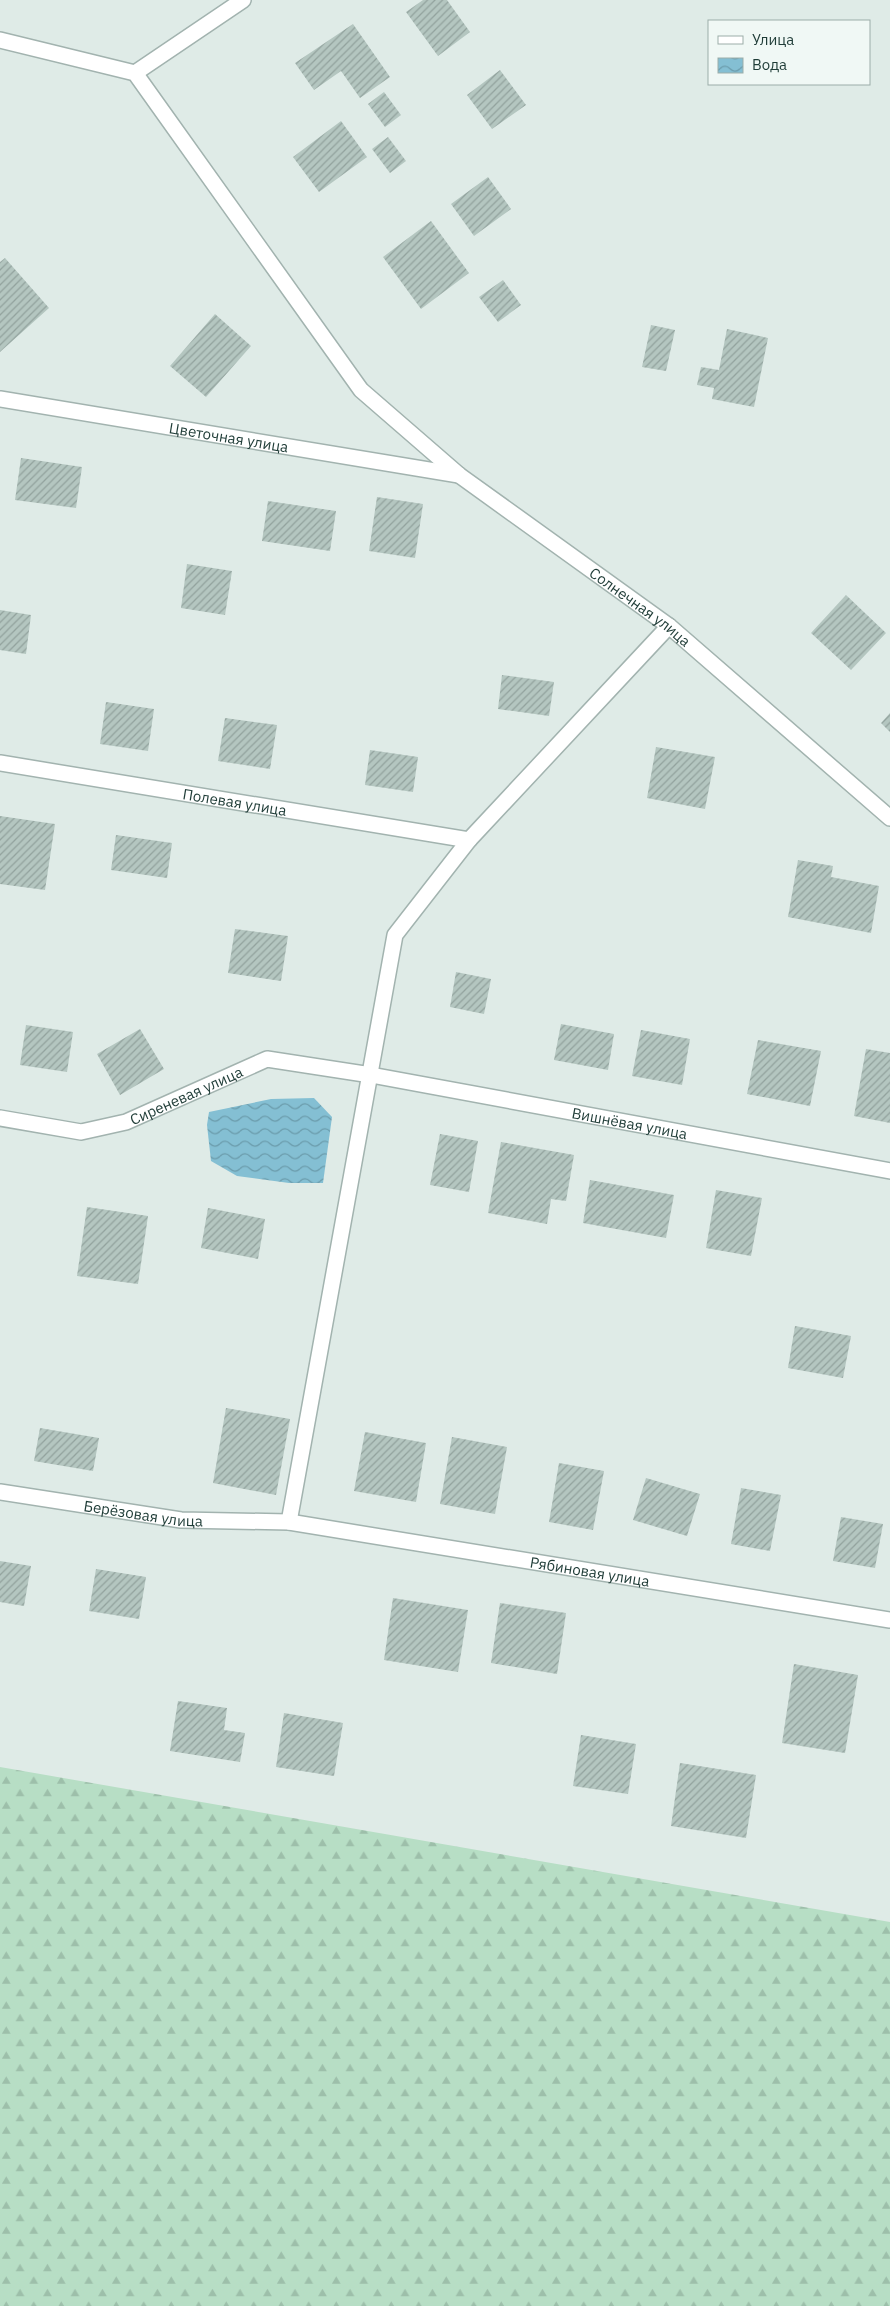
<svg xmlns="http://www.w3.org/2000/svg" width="890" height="2306" font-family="'IBM Plex Sans',sans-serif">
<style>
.forest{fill:url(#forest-firs)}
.water{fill:url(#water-waves)}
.building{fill:url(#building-hatch)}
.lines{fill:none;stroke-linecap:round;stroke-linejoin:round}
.minor-casing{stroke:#a2b3af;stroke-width:18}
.minor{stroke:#fff;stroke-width:15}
.labels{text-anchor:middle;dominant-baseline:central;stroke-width:4;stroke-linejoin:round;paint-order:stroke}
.street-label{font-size:15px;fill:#1f3c37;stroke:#f0f8f5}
</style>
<defs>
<pattern id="forest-firs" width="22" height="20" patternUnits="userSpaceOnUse" patternTransform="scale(1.25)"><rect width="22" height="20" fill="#b7dec5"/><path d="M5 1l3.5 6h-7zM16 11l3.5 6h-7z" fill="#9dbfaa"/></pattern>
<pattern id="water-waves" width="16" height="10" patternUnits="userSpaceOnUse" patternTransform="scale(1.25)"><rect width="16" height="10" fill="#84bfd3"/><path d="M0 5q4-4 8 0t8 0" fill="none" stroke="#6b9cac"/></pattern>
<pattern id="building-hatch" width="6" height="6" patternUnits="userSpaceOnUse" patternTransform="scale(1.25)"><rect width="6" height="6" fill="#b4c6c0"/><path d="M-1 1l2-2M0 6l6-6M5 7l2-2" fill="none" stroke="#92a29d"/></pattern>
</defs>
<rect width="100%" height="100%" fill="#dfebe7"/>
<path class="forest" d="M0,1767L890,1922V2306H0Z"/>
<path class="water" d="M314,1098L332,1117L323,1183H289L237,1176L211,1161L207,1125L209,1112L271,1099Z"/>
<path class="building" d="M423,0H447L470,32L438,56L406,12Z
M353,24L390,77L360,98L341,71L314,90L295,63Z
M500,70L526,105L492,129L467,95Z
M384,92L401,115L385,127L368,104Z
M341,121L367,157L319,192L293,157Z
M388,137L406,161L390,173L372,149Z
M488,177L511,209L474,236L451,204Z
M431,221L469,273L421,309L383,257Z
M5,258L49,308L0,352V262Z
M503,280L521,305L498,322L479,297Z
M215,314L251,346L206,397L170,366Z
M651,325L675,330L666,371L642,367Z
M727,329L768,338L754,407L712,399L714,388L697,385L701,367L719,370Z
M21,458L82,467L76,508L15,500Z
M377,497L423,504L415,558L369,551Z
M268,501L336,511L330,551L262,541Z
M187,564L232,571L225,615L181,608Z
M846,595L886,633L851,670L811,633Z
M0,610L31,615L26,654L0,650Z
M502,675L554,682L549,716L498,709Z
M106,702L154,709L148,751L100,744Z
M890,713V732L881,723Z
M225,718L277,725L270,769L218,761Z
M656,747L715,757L705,809L647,798Z
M370,750L418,757L413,792L365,785Z
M0,816L55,824L45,890L0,884Z
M116,835L172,843L167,878L111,870Z
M798,860L833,866L831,877L879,886L871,933L788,917Z
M235,929L288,936L281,981L228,973Z
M456,972L491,979L484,1014L450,1007Z
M561,1024L614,1034L608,1070L554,1060Z
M26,1025L73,1032L67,1072L20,1065Z
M140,1029L164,1069L120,1095L97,1054Z
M641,1030L690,1039L682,1085L632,1076Z
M758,1040L821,1051L810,1106L747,1094Z
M866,1049L890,1053V1123L854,1116Z
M440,1134L478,1141L469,1192L430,1185Z
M501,1142L574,1155L566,1201L551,1199L547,1224L488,1213Z
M590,1180L674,1195L666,1238L583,1223Z
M716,1190L762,1198L751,1256L706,1248Z
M87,1207L148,1216L138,1284L77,1276Z
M208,1208L265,1219L258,1259L201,1248Z
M795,1326L851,1336L843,1378L788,1368Z
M226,1408L290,1419L276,1495L213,1483Z
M40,1428L99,1438L93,1471L34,1461Z
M365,1432L426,1443L416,1502L354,1491Z
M452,1437L507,1447L495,1514L440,1504Z
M559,1463L604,1471L593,1530L549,1522Z
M646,1478L700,1494L687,1536L633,1520Z
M741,1488L781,1495L770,1551L731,1544Z
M841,1517L883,1524L875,1568L833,1561Z
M0,1561L31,1566L24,1606L0,1602Z
M96,1569L146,1577L139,1619L89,1611Z
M393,1598L468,1610L458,1672L384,1660Z
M500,1603L566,1613L557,1674L491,1663Z
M794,1664L858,1675L845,1753L782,1743Z
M178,1701L227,1708L224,1730L245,1733L240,1762L170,1751Z
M284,1713L343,1723L334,1776L276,1767Z
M581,1735L636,1744L628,1794L573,1786Z
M680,1763L756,1775L746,1838L671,1826Z"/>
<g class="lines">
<defs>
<g id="minor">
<path id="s1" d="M0,40L135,73L361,390L459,475L669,626L890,818"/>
<path d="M135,73L243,0"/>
<path id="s2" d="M0,399L459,475"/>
<path id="s3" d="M0,763L469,840"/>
<path id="s4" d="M0,1118L81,1132L126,1122L267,1059L371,1075L890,1171"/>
<path id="s5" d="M0,1492L181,1520L289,1522L890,1620"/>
<path d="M289,1522L395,935L469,840L669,626"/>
</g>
</defs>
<use href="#minor" class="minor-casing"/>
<use href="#minor" class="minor"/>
</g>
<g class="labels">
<g class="street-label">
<text stroke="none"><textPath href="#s2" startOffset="232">Цветочная улица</textPath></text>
<text stroke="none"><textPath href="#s1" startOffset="882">Солнечная улица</textPath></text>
<text stroke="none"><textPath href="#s3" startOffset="238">Полевая улица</textPath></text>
<text stroke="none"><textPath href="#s4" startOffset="194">Сиреневая улица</textPath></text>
<text stroke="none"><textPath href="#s4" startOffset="651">Вишнёвая улица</textPath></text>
<text stroke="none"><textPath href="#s5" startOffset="145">Берёзовая улица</textPath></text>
<text stroke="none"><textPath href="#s5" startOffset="596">Рябиновая улица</textPath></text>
</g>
</g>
<rect x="708" y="20" width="162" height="65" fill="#f0f8f5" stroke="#9cada9"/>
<rect x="718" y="36" width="25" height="8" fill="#ffffff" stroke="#9cada9"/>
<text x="752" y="45" font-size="15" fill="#1f3c37">Улица</text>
<rect x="718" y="58" width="25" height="15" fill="url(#water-waves)" stroke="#9cada9"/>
<text x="752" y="70" font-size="15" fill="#1f3c37">Вода</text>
</svg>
